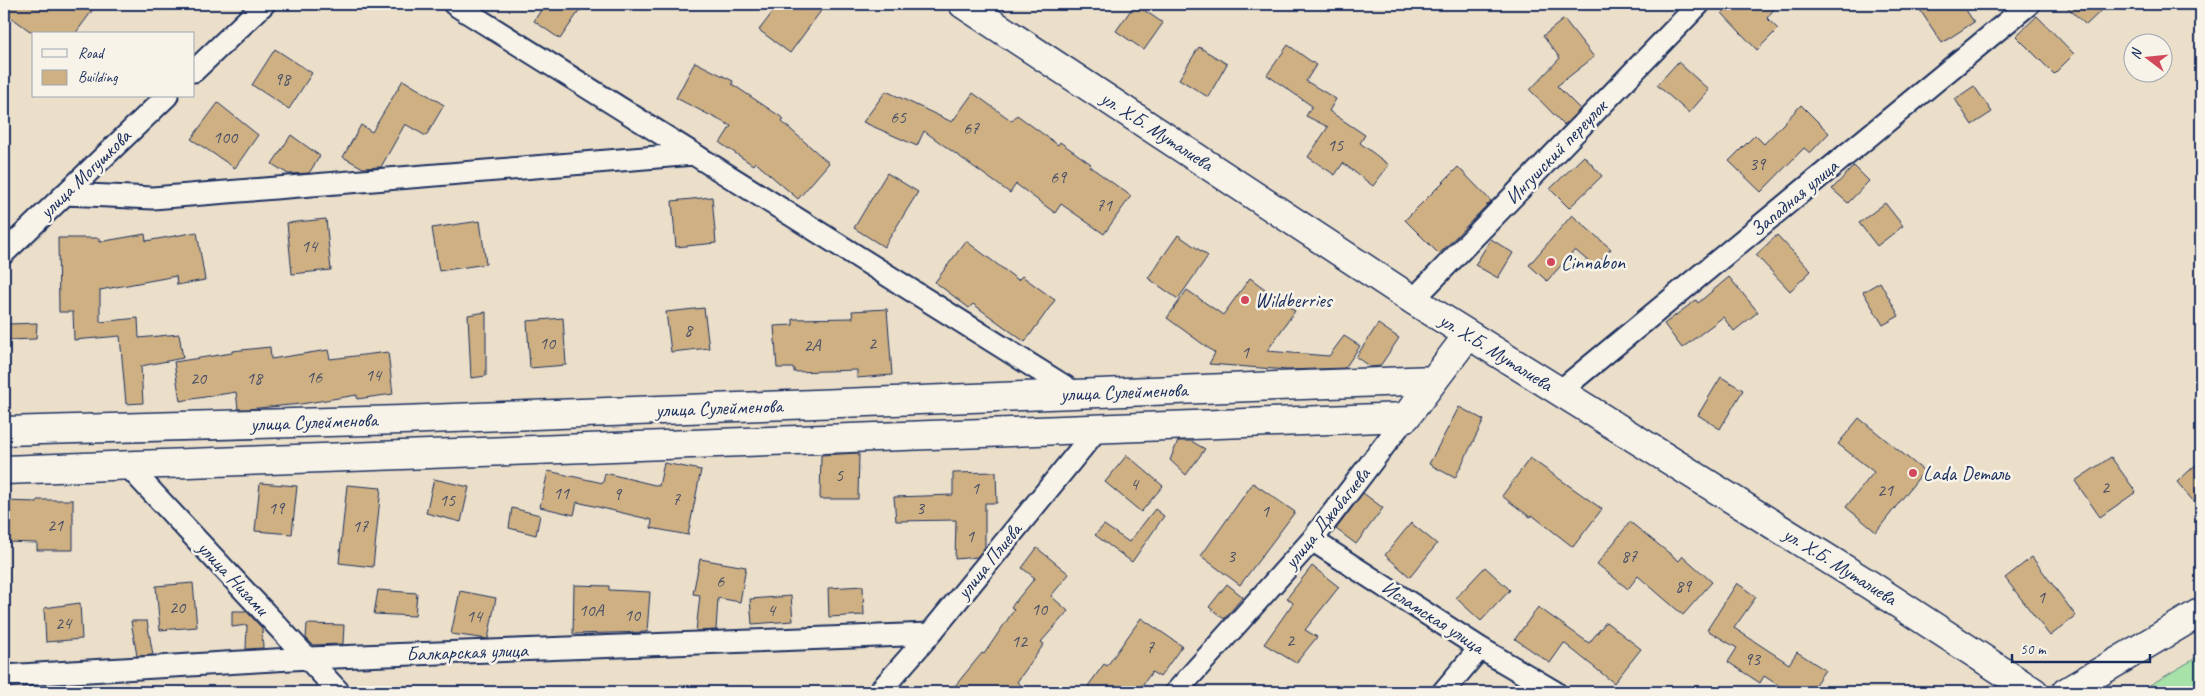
<svg xmlns="http://www.w3.org/2000/svg" width="2205" height="696" font-family="Caveat,sans-serif">
<style>
.green{fill:#a7e2a8;stroke:#618883}
.building{fill:#ceb083;stroke:#1b2f5e}
.lines{fill:none;stroke-linecap:round;stroke-linejoin:round}
.minor-casing{stroke:#1b2f5e;stroke-width:25}
.tertiary-casing{stroke:#1b2f5e;stroke-width:31}
.secondary-casing{stroke:#1b2f5e;stroke-width:31}
.primary-casing{stroke:#1b2f5e;stroke-width:31}
.minor{stroke:#f7f3e8;stroke-width:21}
.tertiary{stroke:#f7f3e8;stroke-width:28}
.secondary{stroke:#f7f3e8;stroke-width:28}
.primary{stroke:#f7f3e8;stroke-width:28}
.poi-dot{fill:#d1495b;stroke:#f7f3e8;stroke-width:2}
.labels{text-anchor:middle;dominant-baseline:central;stroke-width:5;stroke-linejoin:round;paint-order:stroke}
.number-label{font-size:18px;fill:#484f67}
.street-label{font-size:20px;fill:#1b2f5e;stroke:#f7f3e8}
.poi-label{font-size:20px;fill:#1b2f5e;stroke:#f7f3e8;text-anchor:start}
</style>
<rect width="100%" height="100%" fill="#ebdfca"/>
<filter id="ink" filterUnits="userSpaceOnUse"><feTurbulence type="fractalNoise" baseFrequency=".02" numOctaves="2"/><feDisplacementMap in="SourceGraphic" scale="10" xChannelSelector="R" yChannelSelector="G"/><feConvolveMatrix kernelMatrix="1 2 1 2 8 2 1 2 1" color-interpolation-filters="sRGB"/></filter>
<g filter="url(#ink)">
<path class="green" d="M2201,655V692H2138Z"/>
<path class="building" d="M4,4H97L75,34H34L4,12Z
M545,4H584L560,39L534,21Z
M779,4H826L790,53L759,30Z
M1135,4L1163,23L1144,50L1116,31Z
M1731,4H1778L1767,18L1778,29L1757,50L1722,13Z
M1916,4H1962L1974,22L1942,43Z
M2064,4H2108L2086,25Z
M2037,16L2074,54L2054,74L2016,36Z
M1564,19L1594,57L1557,86L1580,109L1564,125L1530,90L1560,58L1543,36Z
M1288,45L1316,65L1306,81L1336,99L1329,111L1365,135L1360,143L1389,165L1373,186L1343,163L1335,175L1308,157L1328,127L1306,116L1312,106L1267,75Z
M1199,47L1227,64L1208,97L1179,79Z
M275,49L312,73L289,109L252,85Z
M695,62L733,81L732,84L784,119L782,122L829,163L798,199L755,162L753,165L720,143L731,126L676,98Z
M1678,62L1709,90L1689,113L1657,85Z
M403,80L444,105L426,136L405,124L381,167L363,168L343,157L361,125L372,132Z
M1974,86L1992,112L1972,125L1955,99Z
M886,91L952,122L973,93L1012,121L1017,115L1058,145L1060,142L1091,164L1089,166L1131,196L1104,234L1061,204L1055,213L1016,184L1010,193L924,131L917,146L863,122Z
M218,103L258,135L235,168L191,139Z
M1801,105L1829,133L1810,153L1804,148L1761,192L1729,161L1755,135L1764,144Z
M291,135L320,156L309,173L288,174L272,164Z
M1584,156L1602,176L1569,208L1550,189Z
M1854,166L1869,181L1848,203L1832,189Z
M1458,167L1491,201L1439,254L1405,220Z
M887,173L918,192L884,247L854,228Z
M712,197L716,243L676,247L672,201Z
M1885,203L1903,226L1877,246L1859,223Z
M1572,215L1611,249L1595,267L1575,250L1547,281L1529,265Z
M326,219L331,270L292,274L287,223Z
M480,221L486,264L439,271L432,228Z
M197,232L205,280L177,285L176,276L100,290V322L138,318L139,338L179,334L183,358L141,366L143,403L126,404L120,336L74,340L73,312H59L58,238H99V242L145,234L146,241Z
M1178,235L1208,256L1178,299L1148,278Z
M1777,235L1811,271L1790,291L1756,255Z
M1491,239L1513,253L1498,278L1475,265Z
M966,241L1018,280L1022,276L1055,300L1025,342L973,304L969,308L935,282Z
M1729,277L1758,312L1734,331L1723,317L1682,348L1664,324L1696,300L1698,303Z
M1250,278L1295,311L1267,351L1329,356L1344,336L1360,346L1345,368L1287,370L1209,364L1215,353L1167,318L1187,290L1223,315Z
M1880,282L1899,316L1883,325L1863,292Z
M704,308L709,348L671,352L666,312Z
M887,309L892,375L857,378V370L794,372V368H777L774,326L793,325V319L853,318L852,311Z
M486,312V376L471,378L468,315Z
M563,318L566,365L530,368L527,321Z
M37,323L36,339L7,340L8,324Z
M1378,324L1399,338L1380,366L1370,367L1356,357Z
M270,347L271,359L328,350L330,359L388,352L393,394L357,399V395L301,404L248,409H238L236,392L180,401L174,362L232,353V351Z
M1721,377L1743,390L1720,429L1698,415Z
M1459,407L1484,420L1455,478L1429,464Z
M1859,418L1924,471L1876,532L1846,507L1874,472L1838,444Z
M1178,441H1191L1205,449L1186,475L1170,460Z
M859,453L858,499H820L821,455Z
M1127,455L1163,486L1141,512L1105,482Z
M2111,457L2136,492L2100,517L2075,481Z
M1530,458L1602,509L1573,547L1532,515L1530,517L1502,496Z
M2201,460V510L2177,482Z
M664,463L701,470L688,535L651,528L652,520L577,502L574,515L540,507L548,471L603,483L605,473L659,486Z
M996,472L997,503H985V547L977,557L955,559L956,520L896,521L894,497L953,495V473Z
M434,479L469,487L461,522L426,513Z
M260,483L297,486L292,534L255,531Z
M1253,483L1295,512L1240,585L1201,556Z
M347,485L381,488L373,567L339,563Z
M1363,493L1383,508L1356,544L1336,529Z
M37,500H73V550H37V543L4,542V501L37,502Z
M512,508L540,515L536,535L509,528Z
M1155,509L1164,516L1132,562L1095,535L1104,525L1129,542Z
M1630,522L1679,561L1683,556L1712,582L1683,615L1638,576L1628,589L1597,564Z
M1411,523L1437,544L1410,577L1385,555Z
M1037,548L1069,574L1051,596L1068,611L1041,642L1044,644L1017,682L1030,692H950L982,653L984,654L1014,610L1011,607L1035,578L1022,568Z
M2032,557L2076,616L2050,636L2005,578Z
M700,559L746,567L740,602L718,598L716,630L696,631L700,595L693,594Z
M1312,566L1339,587L1305,630L1317,637L1296,663L1264,644L1293,603L1287,598Z
M1485,567L1510,590L1481,621L1456,598Z
M193,583L197,627L160,630L156,586Z
M1737,583L1756,597L1734,628L1789,664L1797,652L1825,670L1810,692H1789L1764,676L1760,683L1728,662L1737,648L1707,630Z
M1227,584L1243,597L1224,619L1209,607Z
M574,585L609,586V590L650,592L647,632L573,634Z
M863,586L864,615L829,617L828,588Z
M378,590L417,593L415,616L374,614Z
M460,591L496,598L488,639L451,634Z
M791,596L793,621L752,624L750,599Z
M80,603L82,639L46,642L44,608Z
M1538,607L1589,643L1606,622L1641,649L1614,683L1564,643L1550,663L1515,639Z
M232,611H246L262,628L263,648L246,649L247,625L232,627Z
M1141,618L1182,646L1160,677L1152,672L1137,692H1096L1088,686L1104,664L1107,666Z
M131,621H147L153,655L137,656Z
M307,624L344,625L343,644L313,645L306,638Z"/>
<g class="lines">
<defs>
<path id="minor" d="M454,4L1077,394
M194,71L264,4
M65,194L153,198L694,154
M4,253L167,96
M1413,300L1699,4
M1560,391L2029,4
M126,464L339,692
M1312,540L1480,648L1555,692
M4,676L309,658L930,634
M879,692L930,634L1098,428
M1176,692L1312,540L1406,417
M1443,692L1480,648"/>
<path id="tertiary" d="M2066,692L2201,612"/>
<path id="secondary" d="M4,431L402,420L1434,380
M4,470L1406,417L1468,335"/>
<path id="primary" d="M963,4L1413,300L1870,585L2034,692"/>
</defs>
<use href="#minor" class="minor-casing"/>
<use href="#tertiary" class="tertiary-casing"/>
<use href="#secondary" class="secondary-casing"/>
<use href="#primary" class="primary-casing"/>
<use href="#minor" class="minor"/>
<use href="#tertiary" class="tertiary"/>
<use href="#secondary" class="secondary"/>
<use href="#primary" class="primary"/>
</g>
</g>
<g class="poi-dot">
<circle cx="1551" cy="262" r="5"/>
<circle cx="1245" cy="300" r="5"/>
<circle cx="1913" cy="473" r="5"/>
</g>
<g class="labels">
<g class="number-label">
<text x="282" y="79">98</text>
<text x="898" y="117">65</text>
<text x="971" y="128">67</text>
<text x="225" y="137">100</text>
<text x="1335" y="145">15</text>
<text x="1757" y="164">39</text>
<text x="1058" y="177">69</text>
<text x="1104" y="205">71</text>
<text x="309" y="246">14</text>
<text x="688" y="330">8</text>
<text x="547" y="343">10</text>
<text x="872" y="343">2</text>
<text x="812" y="345">2А</text>
<text x="1245" y="352">1</text>
<text x="373" y="375">14</text>
<text x="314" y="377">16</text>
<text x="198" y="378">20</text>
<text x="254" y="378">18</text>
<text x="839" y="475">5</text>
<text x="1134" y="484">4</text>
<text x="2105" y="487">2</text>
<text x="975" y="488">1</text>
<text x="1885" y="490">21</text>
<text x="561" y="493">11</text>
<text x="617" y="494">9</text>
<text x="676" y="499">7</text>
<text x="447" y="500">15</text>
<text x="276" y="508">19</text>
<text x="920" y="508">3</text>
<text x="1265" y="511">1</text>
<text x="55" y="525">21</text>
<text x="360" y="526">17</text>
<text x="970" y="536">1</text>
<text x="1231" y="556">3</text>
<text x="1629" y="556">87</text>
<text x="720" y="581">6</text>
<text x="1683" y="586">89</text>
<text x="2041" y="597">1</text>
<text x="177" y="607">20</text>
<text x="1039" y="609">10</text>
<text x="591" y="610">10А</text>
<text x="771" y="610">4</text>
<text x="632" y="615">10</text>
<text x="474" y="616">14</text>
<text x="63" y="623">24</text>
<text x="1290" y="640">2</text>
<text x="1019" y="641">12</text>
<text x="1150" y="647">7</text>
<text x="1752" y="659">93</text>
</g>
<g class="street-label">
<text transform="translate(1157 131) rotate(33)">ул. Х.Б. Муталиева</text>
<text transform="translate(1556 152) rotate(-46)">Ингушский переулок</text>
<text transform="translate(85 174) rotate(-44)">улица Могушкова</text>
<text transform="translate(1794 198) rotate(-40)">Западная улица</text>
<text transform="translate(1496 352) rotate(32)">ул. Х.Б. Муталиева</text>
<text transform="translate(1124 392) rotate(-2)">улица Сулейменова</text>
<text transform="translate(719 408) rotate(-2)">улица Сулейменова</text>
<text transform="translate(314 422) rotate(-2)">улица Сулейменова</text>
<text transform="translate(1327 518) rotate(-51)">улица Джабагиева</text>
<text transform="translate(989 561) rotate(-51)">улица Плиева</text>
<text transform="translate(1840 566) rotate(32)">ул. Х.Б. Муталиева</text>
<text transform="translate(233 578) rotate(47)">улица Низами</text>
<text transform="translate(1433 617) rotate(33)">Исламская улица</text>
<text transform="translate(467 652) rotate(-2)">Балкарская улица</text>
</g>
<g class="poi-label">
<text x="1561" y="262">Cinnabon</text>
<text x="1255" y="300">Wildberries</text>
<text x="1923" y="473">Lada Dеталь</text>
</g>
</g>
<rect width="2205" height="696" fill="none" stroke="#f7f3e8" stroke-width="20"/>
<rect x="10" y="10" width="2185" height="676" fill="none" stroke="#1b2f5e" stroke-width="2" filter="url(#ink)"/>
<rect x="32" y="32" width="162" height="65" fill="#f7f3e8" stroke="#9fa5b1"/>
<rect x="42" y="49" width="25" height="8" fill="#f7f3e8" stroke="#9fa5b1"/>
<text x="78" y="58" font-size="15" fill="#1b2f5e">Road</text>
<rect x="42" y="70" width="25" height="15" fill="#ceb083" stroke="#9fa5b1"/>
<text x="78" y="82" font-size="15" fill="#1b2f5e">Building</text>
<g transform="translate(2148 58) rotate(286)"><circle r="24" fill="#f7f3e8" stroke="#9fa5b1"/>
<path d="M0-4L9 19L0 12L-9 19Z" fill="#d1495b"/>
<text y="-8" font-size="14" font-weight="bold" text-anchor="middle" fill="#1b2f5e">N</text>
</g>
<path d="M2012 654v8h138v-8" fill="none" stroke="#1b2f5e" stroke-width="2.5"/>
<text x="2020" y="654" font-size="15" fill="#1b2f5e" stroke="#f7f3e8" stroke-width="4" paint-order="stroke">50 m</text>
</svg>
